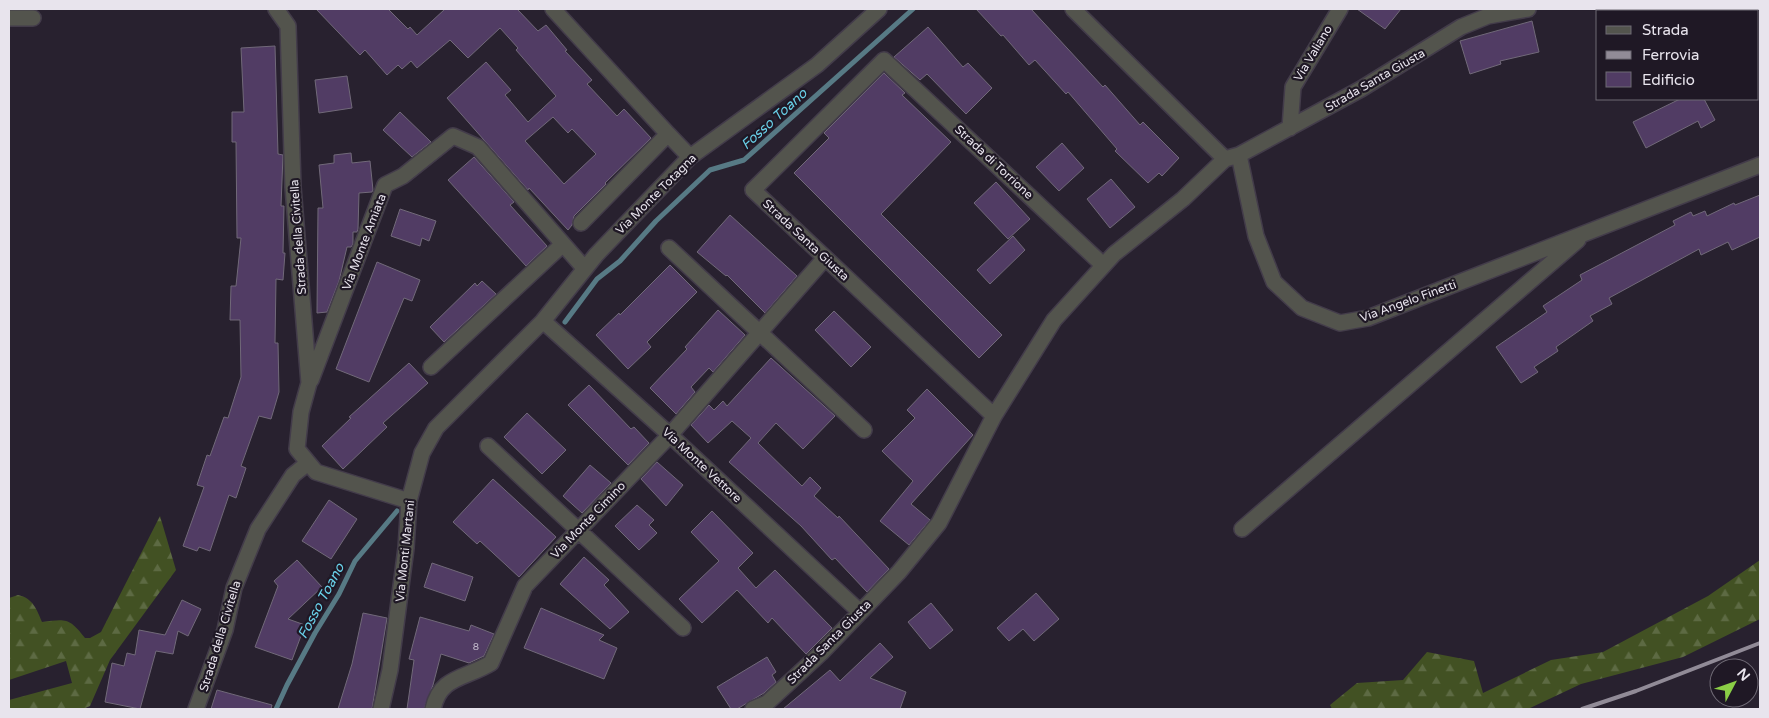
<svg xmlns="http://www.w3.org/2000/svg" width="1769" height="718" font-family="'Varela Round',sans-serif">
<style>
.forest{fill:url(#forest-firs)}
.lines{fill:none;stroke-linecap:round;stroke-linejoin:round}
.stream{stroke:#577a85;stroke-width:5}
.building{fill:#513c64;stroke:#716979;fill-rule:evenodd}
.minor-casing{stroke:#433c4a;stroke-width:18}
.minor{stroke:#53544d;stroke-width:15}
.rail{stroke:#918b97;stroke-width:4}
.labels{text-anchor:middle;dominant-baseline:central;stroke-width:4.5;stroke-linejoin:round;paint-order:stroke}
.number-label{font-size:10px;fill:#c2bacb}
.street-label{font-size:12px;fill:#e8e4ed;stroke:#1f1825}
.water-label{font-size:14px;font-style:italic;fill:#69d0e8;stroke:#1f1825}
</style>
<defs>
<pattern id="forest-firs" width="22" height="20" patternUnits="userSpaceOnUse" patternTransform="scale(1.25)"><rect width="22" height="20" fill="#425123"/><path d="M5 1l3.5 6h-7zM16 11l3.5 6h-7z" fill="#5d6a43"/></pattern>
</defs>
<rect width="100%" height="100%" fill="#28212f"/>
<path class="forest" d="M160,516L176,570L110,660L90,706L83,709H9V700L72,683L66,661L9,680V598L18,595C33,598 37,610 42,622C67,619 69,618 85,638H90L101,632Z
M1760,560V619L1683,657L1581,684L1528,709H1332L1330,705L1357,683L1403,680L1427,652L1474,661L1483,693L1551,660L1603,652L1708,596Z"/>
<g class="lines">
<path class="stream" d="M565,322L597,279L620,261L656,221L710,170L744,160L913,9
M276,709L287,685L315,633L339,594L355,561L397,511"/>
</g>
<path class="building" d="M316,9H388L408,29L410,27L417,35L445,9H517L538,31L546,25L567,50L565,51L592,80L587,84L617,116L624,109L651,138L605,183L606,184L574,216L572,225L568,230L529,188L528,190L447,98L486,62L511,90L505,95L528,122L556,96L516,50L518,48L500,28L468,58L450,40L417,68L411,61L402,69L398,65L387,75L365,50L360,55ZM553,117L568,133L572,129L596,154L564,184L525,141Z
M976,9H1031L1103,87L1105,85L1140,125L1143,122L1179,158L1162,176L1159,173L1148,183L1115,151L1117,149L1068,92L1066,94L1035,60L1029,65L1003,35L1001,36Z
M1357,9H1401L1385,29Z
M1532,21L1539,52L1500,61L1501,64L1470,74L1460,41Z
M928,27L963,67L968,63L992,88L966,114L927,74L920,80L894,57Z
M275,46L278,154L283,155L281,206H284L283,253H285L283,280L276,279L275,343H278L279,392L271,419L259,416L241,466L246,468L236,498L229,495L210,551L199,547L197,551L183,546L204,487L197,485L207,455L210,456L224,417L228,418L241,377L240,320H230L231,286H236L241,238H237L236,142H232V112H244L241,48Z
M884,73L905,93L902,95L951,142L881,214L1002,335L979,358L794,173L829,138L824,133Z
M347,76L352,108L319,113L315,80Z
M1680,99H1704L1715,120L1701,128L1698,121L1646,148L1633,122Z
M400,112L431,142L412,157L383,130Z
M1062,143L1084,168L1059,191L1036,167Z
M351,153L352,163L370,161L373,190L372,192L359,193L358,229L357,232H353V244L351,247H347L339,281L327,312L317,313L318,208H323L319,165L334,163V155Z
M474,157L514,202L510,205L547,246L526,266L448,180Z
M1111,179L1135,207L1110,228L1087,199Z
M996,182L1030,219L1008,239L974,203Z
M1760,195V237L1732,250L1728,242L1701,255L1699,249L1609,298L1612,304L1590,316L1593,321L1556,347L1558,351L1534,367L1538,372L1521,383L1496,347L1547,312L1543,306L1582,280L1580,275L1675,225L1673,221L1691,212L1693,216L1705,211L1707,216L1734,203L1735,205Z
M400,209L436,221L429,241L422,238L420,246L391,236Z
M730,215L797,276L765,313L727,275L726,276L697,252Z
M1013,236L1025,250L990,284L977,270Z
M377,262L420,280L412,301L404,298L369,382L336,369Z
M670,265L697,292L647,342L651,347L628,369L596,335L619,313L620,315Z
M482,281L496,294L444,342L430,327L475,283L477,286Z
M718,310L745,335L713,372L709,368L691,387L695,392L676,414L650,388L687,349L685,347Z
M834,311L871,347L851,367L815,330Z
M771,358L835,416L803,449L776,423L758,443L802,486L810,477L821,488L814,496L838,518L839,516L889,569L867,592L835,558L832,560L801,526L729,462L751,438L732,421L708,443L691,425L709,405L714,410L723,401L727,406Z
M409,363L428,383L383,423L387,427L343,469L322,446L351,418L349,417Z
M589,385L631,429L634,427L649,443L628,465L568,405Z
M927,389L973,435L911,504L930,520L909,545L880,521L913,481L882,451L915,418L907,410Z
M527,413L566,450L542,474L504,437Z
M657,462L683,485L666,506L641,479Z
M590,465L611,483L582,513L563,496Z
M493,479L556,537L519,577L480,541L477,544L453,522Z
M329,500L357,519L331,559L302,541Z
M637,505L654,520L649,525L657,533L639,550L615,526Z
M712,511L753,553L738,568L756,588L775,570L832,628L806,654L772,618L768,623L737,590L702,623L679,599L719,561L691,532Z
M584,557L609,580L604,585L629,612L610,629L560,584Z
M297,560L322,587L288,619L305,625L292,660L255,647L278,586L274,581Z
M432,563L473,577L465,601L424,587Z
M1036,593L1059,619L1034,641L1023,629L1009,641L997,628Z
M182,600L201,609L188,636L178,631L173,654L156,651L140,709L105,702L112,663L124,666L127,653L135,655L139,630L165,635Z
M931,603L953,630L930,649L908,622Z
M541,608L604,635L599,640L617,648L604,679L524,648Z
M363,613L387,618L372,709H338L352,664Z
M420,617L469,631L471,625L494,634L484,656L469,663L441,654L433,685L424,709H407L414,660L409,659Z
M880,643L893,657L870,678L906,692L900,709H783L830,670L840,681Z
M767,657L776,672L772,675L776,682L764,693L737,709H731L717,687Z
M217,690L272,705L271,709H211Z"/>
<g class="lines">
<defs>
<path id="minor" d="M276,9L288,26L293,187L309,383L301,412L297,449L316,472L409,501
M553,9L668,134L581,223
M1073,9L1225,159
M9,18H33
M1290,128L1293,87L1340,9
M668,134L690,157
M1239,155L1256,236L1274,282L1302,308L1340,323L1368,318L1760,165
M669,248L864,430
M543,321L670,435L859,611
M431,367L563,244
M311,380L385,185L403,176L453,136L478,147L585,269
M994,416L753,190L884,60L1103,265
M488,446L683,628
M1242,529L1578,240
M196,709L225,630L234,588L258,529L293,475L308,463
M381,709L390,670L406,548L409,501L422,453L436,428L543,321L596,255L690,157L817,65L879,9
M433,709C440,676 465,679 491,663L525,586L670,435L825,258
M753,709L767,703L821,653L899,572L939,523L994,416L1054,320L1114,254L1183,199L1225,159L1239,155L1361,89L1461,27L1488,16L1528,9"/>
</defs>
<use href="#minor" class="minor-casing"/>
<use href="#minor" class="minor"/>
<path class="rail" d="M1582,709L1636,691L1760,643"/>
</g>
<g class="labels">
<g class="number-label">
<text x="476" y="647">8</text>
</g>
<g class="street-label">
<text transform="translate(1313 53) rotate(-59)">Via Valiano</text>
<text transform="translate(1375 80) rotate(-30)">Strada Santa Giusta</text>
<text transform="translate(994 162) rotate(43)">Strada di Torrione</text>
<text transform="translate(656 194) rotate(-45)">Via Monte Totagna</text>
<text transform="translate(298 237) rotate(-94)">Strada della Civitella</text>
<text transform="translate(806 240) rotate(43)">Strada Santa Giusta</text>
<text transform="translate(364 242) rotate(-69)">Via Monte Amiata</text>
<text transform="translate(1408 301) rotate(-20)">Via Angelo Finetti</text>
<text transform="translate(702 465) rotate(43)">Via Monte Vettore</text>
<text transform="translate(588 520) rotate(-46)">Via Monte Cimino</text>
<text transform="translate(405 551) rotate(-84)">Via Monti Martani</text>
<text transform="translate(220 636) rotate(-73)">Strada della Civitella</text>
<text transform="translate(829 642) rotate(-45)">Strada Santa Giusta</text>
</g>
<g class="water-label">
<text transform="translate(774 119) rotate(-42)">Fosso Toano</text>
<text transform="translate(321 601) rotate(-62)">Fosso Toano</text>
</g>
</g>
<rect width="1769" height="718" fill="none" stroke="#e8e4ed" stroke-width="20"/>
<rect x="1596" y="10" width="162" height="90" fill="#1f1825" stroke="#6f6a75"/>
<rect x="1606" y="26" width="25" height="8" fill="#53544d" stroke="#6f6a75"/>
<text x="1642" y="35" font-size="15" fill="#e8e4ed">Strada</text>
<rect x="1606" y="51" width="25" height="8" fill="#918b97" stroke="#6f6a75"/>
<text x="1642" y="60" font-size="15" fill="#e8e4ed">Ferrovia</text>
<rect x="1606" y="72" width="25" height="15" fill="#513c64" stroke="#6f6a75"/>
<text x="1642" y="85" font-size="15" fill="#e8e4ed">Edificio</text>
<g transform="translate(1734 683) rotate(49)"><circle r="24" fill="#1f1825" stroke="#6f6a75"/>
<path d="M0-4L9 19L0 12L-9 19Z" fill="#8bce46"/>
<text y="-8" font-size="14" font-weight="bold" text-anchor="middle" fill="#e8e4ed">N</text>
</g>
</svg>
